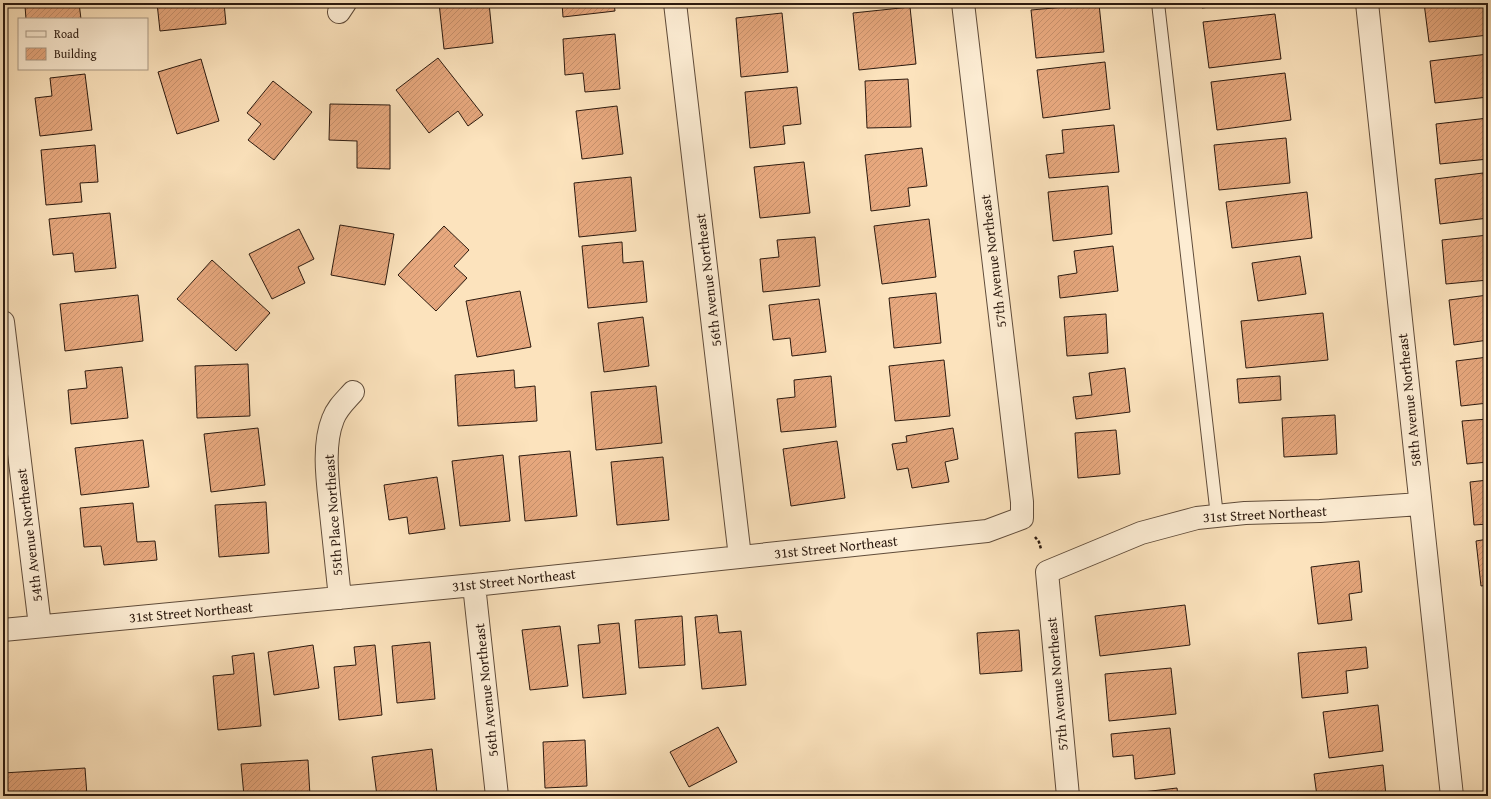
<svg xmlns="http://www.w3.org/2000/svg" width="1491" height="799" font-family="'Gentium Book Plus',serif">
<style>
.building{fill:url(#building-hatch);stroke:#2c1a0f}
.lines{fill:none;stroke-linecap:round;stroke-linejoin:round}
.service-casing{stroke:#604c3a;stroke-width:14}
.minor-casing{stroke:#604c3a;stroke-width:24}
.path{stroke:#2c1a0f;stroke-width:2.5;stroke-dasharray:3 2;stroke-linecap:butt}
.service{stroke:#fdedd4;stroke-width:12}
.minor{stroke:#fdedd4;stroke-width:22}
.labels{text-anchor:middle;dominant-baseline:central;stroke-width:3.5;stroke-linejoin:round;paint-order:stroke}
.street-label{font-size:14px;fill:#2c1a0f;stroke:#fdedd4}
</style>
<defs>
<pattern id="building-hatch" width="6" height="6" patternUnits="userSpaceOnUse"><rect width="6" height="6" fill="#e7a87e"/><path d="M-1 1l2-2M0 6l6-6M5 7l2-2" fill="none" stroke="#c6906c"/></pattern>
</defs>
<rect width="100%" height="100%" fill="#fce3bd"/>
<filter id="stains"><feTurbulence type="fractalNoise" baseFrequency=".005" numOctaves="4"/><feColorMatrix values="0 0 0 0 .2 0 0 0 0 .09 0 0 0 0 .02 0 0 0 .5 -.17"/></filter>
<radialGradient id="worn" r=".72"><stop offset=".6" stop-color="#630" stop-opacity="0"/><stop offset="1" stop-color="#630" stop-opacity=".3"/></radialGradient>
<path class="building" d="M59,3H79L81,19H26L25,6Z
M157,3H224L226,24L160,31Z
M439,3H489L493,43L444,49Z
M562,3H614L615,11L563,17Z
M731,3H757L731,6Z
M1202,3H1242L1202,8Z
M1424,3H1485L1488,35L1429,42Z
M1099,4L1104,52L1036,58L1031,10Z
M910,7L916,64L859,70L853,13Z
M782,13L788,72L741,77L736,18Z
M1275,14L1281,59L1209,68L1203,22Z
M615,34L620,89L585,92L583,73L565,75L563,39Z
M1488,54V97L1435,103L1430,61Z
M438,58L483,115L468,126L458,111L429,133L396,90Z
M201,59L219,121L177,134L158,72Z
M1105,62L1110,109L1043,118L1037,70Z
M1285,73L1291,120L1217,130L1211,82Z
M85,74L92,130L40,136L35,98L52,96L50,78Z
M908,79L911,127L867,128L865,81Z
M273,81L312,112L274,160L248,140L261,124L247,113Z
M797,87L801,124L783,126L785,144L750,148L745,92Z
M330,104L390,105V169L357,168V141L329,140Z
M617,106L623,154L582,159L576,111Z
M1488,118V159L1440,164L1436,124Z
M1114,125L1119,172L1049,178L1046,155L1064,153L1062,130Z
M1286,138L1290,183L1219,190L1214,145Z
M95,145L98,182L80,183L82,202L46,205L41,150Z
M922,148L927,186L908,188L910,206L871,211L865,155Z
M804,162L810,213L760,218L754,167Z
M1483,173L1488,218L1440,224L1435,179Z
M631,177L636,231L579,237L574,183Z
M1108,186L1112,234L1053,241L1048,192Z
M1307,192L1312,238L1232,248L1226,202Z
M110,213L116,268L75,272L73,253L53,255L49,219Z
M929,219L936,277L882,284L874,226Z
M340,225L394,234L385,285L331,275Z
M444,226L469,250L454,266L467,278L436,311L398,275Z
M299,229L314,259L298,267L305,283L272,299L249,254Z
M1488,235V280L1446,284L1442,240Z
M815,237L820,286L763,292L760,259L779,257L777,240Z
M622,242L623,263L643,261L647,302L588,308L582,246Z
M1113,246L1118,291L1060,298L1058,276L1077,273L1074,251Z
M1300,256L1306,294L1258,301L1252,263Z
M212,260L270,313L236,351L177,299Z
M520,291L531,347L477,357L466,301Z
M936,293L941,343L894,348L889,298Z
M138,295L143,341L65,351L60,304Z
M1488,295V340L1454,345L1449,300Z
M819,299L826,352L792,356L790,338L773,340L769,305Z
M1323,313L1328,360L1246,368L1241,321Z
M1106,314L1108,353L1067,356L1064,317Z
M643,317L649,366L604,372L598,323Z
M1488,357V403L1461,406L1456,361Z
M944,360L950,416L895,421L889,366Z
M248,364L250,416L197,418L195,366Z
M122,367L128,418L71,424L68,390L87,388L85,371Z
M1125,368L1130,412L1076,419L1073,397L1092,395L1089,373Z
M514,370L515,388L535,386L537,421L458,426L455,375Z
M831,376L836,427L781,432L777,399L795,397L794,380Z
M1280,376L1281,400L1239,403L1237,379Z
M656,386L662,443L596,450L591,392Z
M1335,415L1337,454L1284,457L1282,418Z
M1488,419V462L1467,464L1462,421Z
M258,428L265,485L211,492L204,434Z
M953,428L958,459L945,462L949,482L912,488L908,468L897,470L892,444L907,442L906,436Z
M1116,430L1120,474L1078,478L1075,433Z
M143,440L149,487L81,495L75,448Z
M837,441L845,498L791,506L783,449Z
M570,451L577,516L525,521L519,456Z
M503,455L510,521L460,526L452,461Z
M663,457L669,520L617,525L611,462Z
M437,477L445,529L409,534L407,517L389,520L384,485Z
M1488,480V524L1474,525L1470,482Z
M266,502L269,553L219,557L215,505Z
M133,503L137,542L155,541L157,560L104,565L101,546L84,547L80,508Z
M1488,539V585L1481,586L1476,541Z
M1359,561L1362,592L1349,594L1352,620L1318,624L1311,567Z
M1185,605L1190,645L1100,656L1095,616Z
M717,615L719,633L741,631L746,685L702,689L695,617Z
M682,616L685,665L639,668L635,620Z
M619,623L626,694L583,698L578,645L600,643L598,625Z
M560,626L568,686L530,690L522,630Z
M1019,630L1022,671L980,674L977,633Z
M430,642L435,699L397,703L392,646Z
M313,645L319,688L274,695L268,652Z
M375,645L382,715L339,720L334,667L356,665L354,647Z
M1366,647L1368,668L1346,671L1348,693L1302,698L1298,653Z
M254,653L261,726L218,730L213,676L234,674L232,656Z
M1171,668L1176,714L1109,721L1105,674Z
M1378,705L1383,751L1329,758L1323,712Z
M718,727L737,762L689,787L670,752Z
M1170,728L1175,774L1135,779L1133,755L1113,757L1111,734Z
M585,740L587,786L545,788L543,742Z
M432,749L437,793L416,796H377L372,757Z
M308,760L310,796H244L241,764Z
M1383,765L1386,796H1317L1314,774Z
M85,768L87,796H3V773Z
M1177,788L1178,796H1117V795Z"/>
<g class="lines">
<defs>
<path id="service" d="M1158,3L1217,516"/>
<path id="minor" d="M675,3L740,557
M1367,3L1452,796
M339,12L345,3
M3,322L40,626
M474,585L497,796
M340,598C337,569 334,541 331,513C328,484 322,446 333,419C337,408 345,401 353,392
M3,630L474,585L987,531L1022,518V502L963,3
M1068,796L1047,572L1141,533L1197,518L1245,513L1320,511L1420,504"/>
</defs>
<use href="#service" class="service-casing"/>
<use href="#minor" class="minor-casing"/>
<path class="path" d="M1035,537L1039,542L1041,549"/>
<use href="#service" class="service"/>
<use href="#minor" class="minor"/>
</g>
<g class="labels">
<g class="street-label">
<text transform="translate(993 261) rotate(-97)">57th Avenue Northeast</text>
<text transform="translate(708 280) rotate(-97)">56th Avenue Northeast</text>
<text transform="translate(1409 400) rotate(-96)">58th Avenue Northeast</text>
<text transform="translate(1265 514) rotate(-3)">31st Street Northeast</text>
<text transform="translate(333 515) rotate(-94)">55th Place Northeast</text>
<text transform="translate(29 535) rotate(-97)">54th Avenue Northeast</text>
<text transform="translate(836 547) rotate(-6)">31st Street Northeast</text>
<text transform="translate(514 580) rotate(-6)">31st Street Northeast</text>
<text transform="translate(191 612) rotate(-5)">31st Street Northeast</text>
<text transform="translate(1057 684) rotate(-95)">57th Avenue Northeast</text>
<text transform="translate(486 690) rotate(-96)">56th Avenue Northeast</text>
</g>
</g>
<rect width="1491" height="799" fill="none" stroke="#fce3bd" stroke-width="16"/>
<rect x="4" y="4" width="1483" height="791" fill="none" stroke="#2c1a0f" stroke-width="2"/>
<rect x="8" y="8" width="1475" height="783" fill="none" stroke="#2c1a0f"/>
<rect x="18" y="18" width="130" height="52" fill="#fdedd4" stroke="#a99985"/>
<rect x="26" y="31" width="20" height="6" fill="#fdedd4" stroke="#a99985"/>
<text x="54" y="38" font-size="12" fill="#2c1a0f">Road</text>
<rect x="26" y="48" width="20" height="12" fill="url(#building-hatch)" stroke="#a99985"/>
<text x="54" y="58" font-size="12" fill="#2c1a0f">Building</text>
<rect width="100%" height="100%" filter="url(#stains)"/>
<rect width="100%" height="100%" fill="url(#worn)"/>
</svg>
